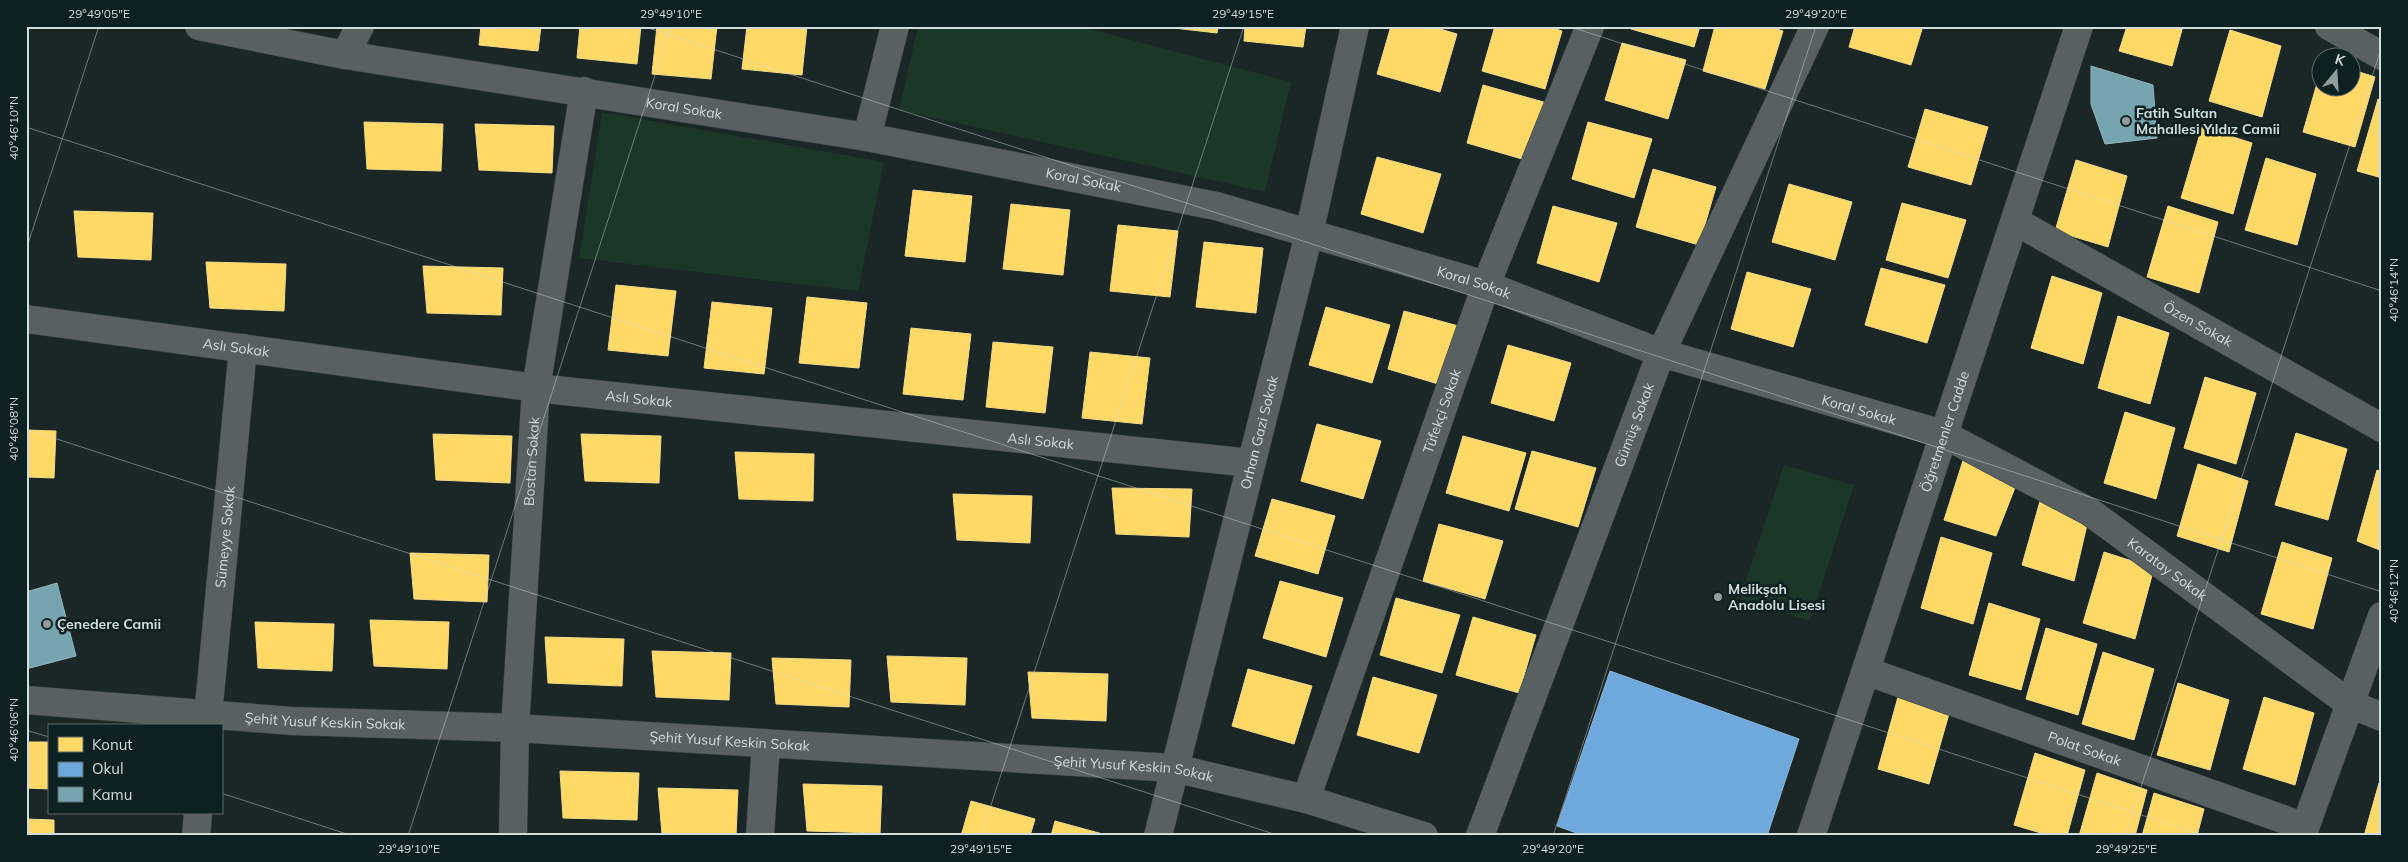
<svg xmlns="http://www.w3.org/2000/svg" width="2408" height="862" font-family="Mulish,sans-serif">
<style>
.green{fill:#1c3627}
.homes{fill:#ffd966;stroke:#f1da8a}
.schools{fill:#6fa8dc;stroke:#8cb8dc}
.public{fill:#76a5af;stroke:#91b6bd}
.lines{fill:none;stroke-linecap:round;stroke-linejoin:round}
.minor-casing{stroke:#394242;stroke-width:29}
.minor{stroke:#586062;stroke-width:28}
.ticks{fill:none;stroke:#d1dcdd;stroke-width:1;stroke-opacity:0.45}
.poi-dot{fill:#919c9d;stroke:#0d2022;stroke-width:2}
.labels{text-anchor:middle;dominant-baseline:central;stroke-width:5;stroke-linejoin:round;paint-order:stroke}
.street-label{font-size:14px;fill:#d1dcdd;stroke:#0d2022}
.poi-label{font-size:14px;font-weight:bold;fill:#d1dcdd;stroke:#0d2022;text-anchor:start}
.neatline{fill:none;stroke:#d1dcdd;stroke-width:2}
.ticks-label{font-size:12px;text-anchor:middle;fill:#d1dcdd}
</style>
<rect width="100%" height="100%" fill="#1b2626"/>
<path class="green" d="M918,26H1078L1291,82L1265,192L899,110Z
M602,112L884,162L858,291L579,258Z
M1784,465L1854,485L1810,621L1740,599Z"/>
<path class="homes" d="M481,26H541L538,51L479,45Z
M580,26H641L637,64L577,58Z
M657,26H717L711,79L652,74Z
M747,26H807L802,75L742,69Z
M1157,26H1218L1217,33Z
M1245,26H1306L1303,47L1244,41Z
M1391,26H1430L1457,34L1440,92L1377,74Z
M1495,26H1547L1562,31L1545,89L1482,71Z
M1632,26H1700L1694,47L1631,29Z
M1715,26H1767L1783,31L1765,89L1703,71Z
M1855,26H1923L1911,65L1849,47Z
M2127,26H2183L2172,66L2119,51Z
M2230,30L2281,46L2262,117L2209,101Z
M1622,43L1686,60L1668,119L1605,100Z
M2350,69L2375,77L2355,147L2303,132L2320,73V88H2350Z
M1483,85L1547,103L1529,161L1467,143Z
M2378,99L2382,100V178L2357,171Z
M1925,109L1988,127L1971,185L1908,167Z
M364,122L443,124L441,171L367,169Z
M1588,122L1652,139L1634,198L1572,179Z
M475,124L554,126L552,173L479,170Z
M2202,127L2252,143L2233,214L2181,198Z
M1377,157L1441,174L1423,233L1361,214Z
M2266,158L2316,174L2297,245L2245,230Z
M2076,160L2127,176L2108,247L2055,231Z
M1653,169L1716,187L1699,245L1636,227Z
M1789,184L1852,202L1835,260L1772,242Z
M913,190L972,196L965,262L905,256Z
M1902,203L1966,220L1948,278L1886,260Z
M1011,204L1070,210L1063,275L1003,269Z
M1553,206L1617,223L1599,282L1537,263Z
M2168,206L2218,222L2199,293L2147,277Z
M74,211L153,213L151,260L78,257Z
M1118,225L1178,231L1170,297L1110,291Z
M1204,242L1263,248L1256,313L1196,307Z
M206,262L286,264L284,311L210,308Z
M423,266L503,268L501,315L427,313Z
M1881,268L1945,285L1927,343L1865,325Z
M1747,272L1811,289L1793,347L1731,329Z
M2052,276L2102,293L2083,364L2031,348Z
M616,285L676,291L668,356L608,350Z
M807,297L867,303L859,368L799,363Z
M712,302L772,308L764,374L704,368Z
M1326,307L1390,325L1372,383L1309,365Z
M1404,311L1462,327L1445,386L1388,369Z
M2118,316L2169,333L2150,404L2098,388Z
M911,328L971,334L963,400L903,394Z
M993,342L1053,347L1045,413L986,407Z
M1508,345L1571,363L1554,421L1491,403Z
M1090,352L1150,358L1142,424L1082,418Z
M2205,377L2256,393L2236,464L2184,448Z
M2125,412L2175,428L2156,499L2104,483Z
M1317,424L1381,441L1363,499L1301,481Z
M26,430L56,431L54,478L26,477Z
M2296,433L2347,449L2328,520L2275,505Z
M433,434L512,436L510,483L436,480Z
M581,434L661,436L659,483L585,481Z
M1463,436L1526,453L1509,511L1446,493Z
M1967,448L2020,475L1996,536L1944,520Z
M1532,451L1596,468L1578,527L1515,509Z
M735,452L814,454L813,501L739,499Z
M2198,464L2248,481L2229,552L2177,536Z
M2377,470L2382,472V551L2357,541Z
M2044,487L2090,512L2074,581L2022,565Z
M1112,488L1192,489L1189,537L1116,534Z
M953,494L1032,496L1030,543L957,540Z
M1272,499L1335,516L1318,574L1255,556Z
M1439,524L1503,541L1485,599L1423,581Z
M1941,537L1992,553L1973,624L1921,608Z
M2282,542L2332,558L2313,629L2261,614Z
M2104,552L2154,568L2135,639L2083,623Z
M410,553L489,555L487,602L414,599Z
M1280,581L1343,598L1326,657L1263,638Z
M1396,598L1460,615L1442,673L1380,655Z
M1989,603L2040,619L2021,690L1969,675Z
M1473,617L1536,635L1519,693L1456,675Z
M370,620L449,622L447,669L374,666Z
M255,622L334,624L332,671L258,668Z
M2046,628L2097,644L2078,715L2026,699Z
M545,637L624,639L622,686L548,683Z
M652,651L731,653L729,700L656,697Z
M2103,652L2154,669L2134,740L2082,724Z
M887,656L967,658L965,705L891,702Z
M772,658L851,660L849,707L776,704Z
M1248,669L1312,686L1294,744L1232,726Z
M1028,672L1108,674L1106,721L1032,718Z
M1373,677L1437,695L1419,753L1357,735Z
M2178,683L2229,700L2210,770L2157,755Z
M1898,697L1949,714L1929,784L1878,769Z
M2264,697L2314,713L2295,785L2243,769Z
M26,742H49V789L26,788Z
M2035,753L2085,770L2067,836H2051L2014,825Z
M560,771L639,773L637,820L563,818Z
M2097,773L2147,790L2135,836H2079Z
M2379,783L2382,784V836H2364Z
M803,784L882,786L880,833L807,831Z
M658,788L738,790L736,836L662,834Z
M2154,793L2204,809L2197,836H2142Z
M971,801L1035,819L1030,836H961Z
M26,819L54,820V836H26Z
M1055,821L1110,836H1051Z"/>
<path class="schools" d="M1610,671L1799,739L1767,836H1585L1557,826Z"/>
<path class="public" d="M2091,66L2153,85L2157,138L2105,144L2091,104Z
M57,583L76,656L26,669V592Z"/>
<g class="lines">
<defs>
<g id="minor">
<path id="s1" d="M199,26L345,55L867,137L1216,206L1486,285L1661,353L1943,434L2090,512L2350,704L2382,717"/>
<path d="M2329,26L2382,56"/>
<path d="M345,55L360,26"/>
<path d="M867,137L895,26"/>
<path id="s2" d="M2015,221L2382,428"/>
<path id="s3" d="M26,319L536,388L1251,463"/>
<path id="s4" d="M1866,671L2305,827"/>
<path id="s5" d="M26,700L292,721L515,728L1174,768L1306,799L1424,836"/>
<path id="s6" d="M207,726L243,348"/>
<path id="s7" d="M1306,799L1486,285L1590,26"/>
<path d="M196,836L198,813"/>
<path id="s8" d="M513,836L515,728L536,388L584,91"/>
<path d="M760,836L766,743"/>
<path id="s9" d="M1158,836L1309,234L1355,26"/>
<path id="s10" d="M1480,836L1661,353L1815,26"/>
<path id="s11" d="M1811,836L2079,26"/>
<path d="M2302,836L2382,616"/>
</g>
</defs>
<use href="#minor" class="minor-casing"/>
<use href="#minor" class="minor"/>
</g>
<path class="ticks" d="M642,26L2382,592M1568,26L2382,291M26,127L2206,836M26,250L99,26M26,429L1280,836M26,730L49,737M221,793L353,836M408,836L671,26M981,836L1244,26M1553,836L1816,26M2125,836L2382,46"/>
<g class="poi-dot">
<circle cx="2126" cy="121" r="5"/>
<circle cx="1718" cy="597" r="5"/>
<circle cx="47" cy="624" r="5"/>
</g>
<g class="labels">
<g class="street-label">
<text stroke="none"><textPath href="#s1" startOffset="492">Koral Sokak</textPath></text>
<text stroke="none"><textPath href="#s1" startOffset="898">Koral Sokak</textPath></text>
<text stroke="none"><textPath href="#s1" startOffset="1302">Koral Sokak</textPath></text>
<text stroke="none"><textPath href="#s2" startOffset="210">Özen Sokak</textPath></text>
<text stroke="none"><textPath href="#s3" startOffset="212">Aslı Sokak</textPath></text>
<text stroke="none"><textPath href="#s3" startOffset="618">Aslı Sokak</textPath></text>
<text stroke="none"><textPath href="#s7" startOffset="411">Tüfekçi Sokak</textPath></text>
<text stroke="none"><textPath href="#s1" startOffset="1708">Koral Sokak</textPath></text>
<text stroke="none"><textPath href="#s10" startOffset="439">Gümüş Sokak</textPath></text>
<text stroke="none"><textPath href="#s11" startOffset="426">Öğretmenler Cadde</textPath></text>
<text stroke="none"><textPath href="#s9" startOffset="416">Orhan Gazi Sokak</textPath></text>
<text stroke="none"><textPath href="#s3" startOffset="1022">Aslı Sokak</textPath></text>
<text stroke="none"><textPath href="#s8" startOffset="375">Bostan Sokak</textPath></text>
<text stroke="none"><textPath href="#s6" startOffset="190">Sümeyye Sokak</textPath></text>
<text stroke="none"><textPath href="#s1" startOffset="2058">Karatay Sokak</textPath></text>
<text stroke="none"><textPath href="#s5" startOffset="300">Şehit Yusuf Keskin Sokak</textPath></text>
<text stroke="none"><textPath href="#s5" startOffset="705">Şehit Yusuf Keskin Sokak</textPath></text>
<text stroke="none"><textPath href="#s4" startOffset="232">Polat Sokak</textPath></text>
<text stroke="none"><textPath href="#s5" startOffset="1110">Şehit Yusuf Keskin Sokak</textPath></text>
</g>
<g class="poi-label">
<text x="2136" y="113">Fatih Sultan<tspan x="2136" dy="16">Mahallesi Yıldız Camii</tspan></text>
<text x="1728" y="589">Melikşah<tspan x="1728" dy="16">Anadolu Lisesi</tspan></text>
<text x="57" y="624">Çenedere Camii</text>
</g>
</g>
<rect width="2408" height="862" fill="none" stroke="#0d2022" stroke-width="55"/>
<rect x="48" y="724" width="175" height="90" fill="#0d2022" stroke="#5b6b6d"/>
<rect x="58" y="737" width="25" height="15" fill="#ffd966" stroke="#5b6b6d"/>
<text x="92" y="750" font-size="15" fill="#d1dcdd">Konut</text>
<rect x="58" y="762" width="25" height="15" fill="#6fa8dc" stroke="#5b6b6d"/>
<text x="92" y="774" font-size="15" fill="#d1dcdd">Okul</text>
<rect x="58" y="787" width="25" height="15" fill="#76a5af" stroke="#5b6b6d"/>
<text x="92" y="800" font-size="15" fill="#d1dcdd">Kamu</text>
<g transform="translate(2336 72) rotate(18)"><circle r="24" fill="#0d2022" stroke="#5b6b6d"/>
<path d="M0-4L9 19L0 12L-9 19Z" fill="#919c9d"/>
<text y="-8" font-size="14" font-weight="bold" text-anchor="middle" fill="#d1dcdd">K</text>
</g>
<rect x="28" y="28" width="2352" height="806" class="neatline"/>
<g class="ticks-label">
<text x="99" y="18">29°49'05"E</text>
<text x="671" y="18">29°49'10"E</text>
<text x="1243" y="18">29°49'15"E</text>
<text x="1816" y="18">29°49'20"E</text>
<text transform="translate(14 128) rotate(-90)" y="4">40°46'10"N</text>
<text transform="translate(2394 290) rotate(-90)" y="4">40°46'14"N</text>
<text transform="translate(14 429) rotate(-90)" y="4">40°46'08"N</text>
<text transform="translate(2394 591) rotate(-90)" y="4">40°46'12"N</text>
<text transform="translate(14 730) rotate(-90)" y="4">40°46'06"N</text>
<text x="409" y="853">29°49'10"E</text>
<text x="981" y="853">29°49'15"E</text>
<text x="1553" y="853">29°49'20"E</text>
<text x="2126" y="853">29°49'25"E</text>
</g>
</svg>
